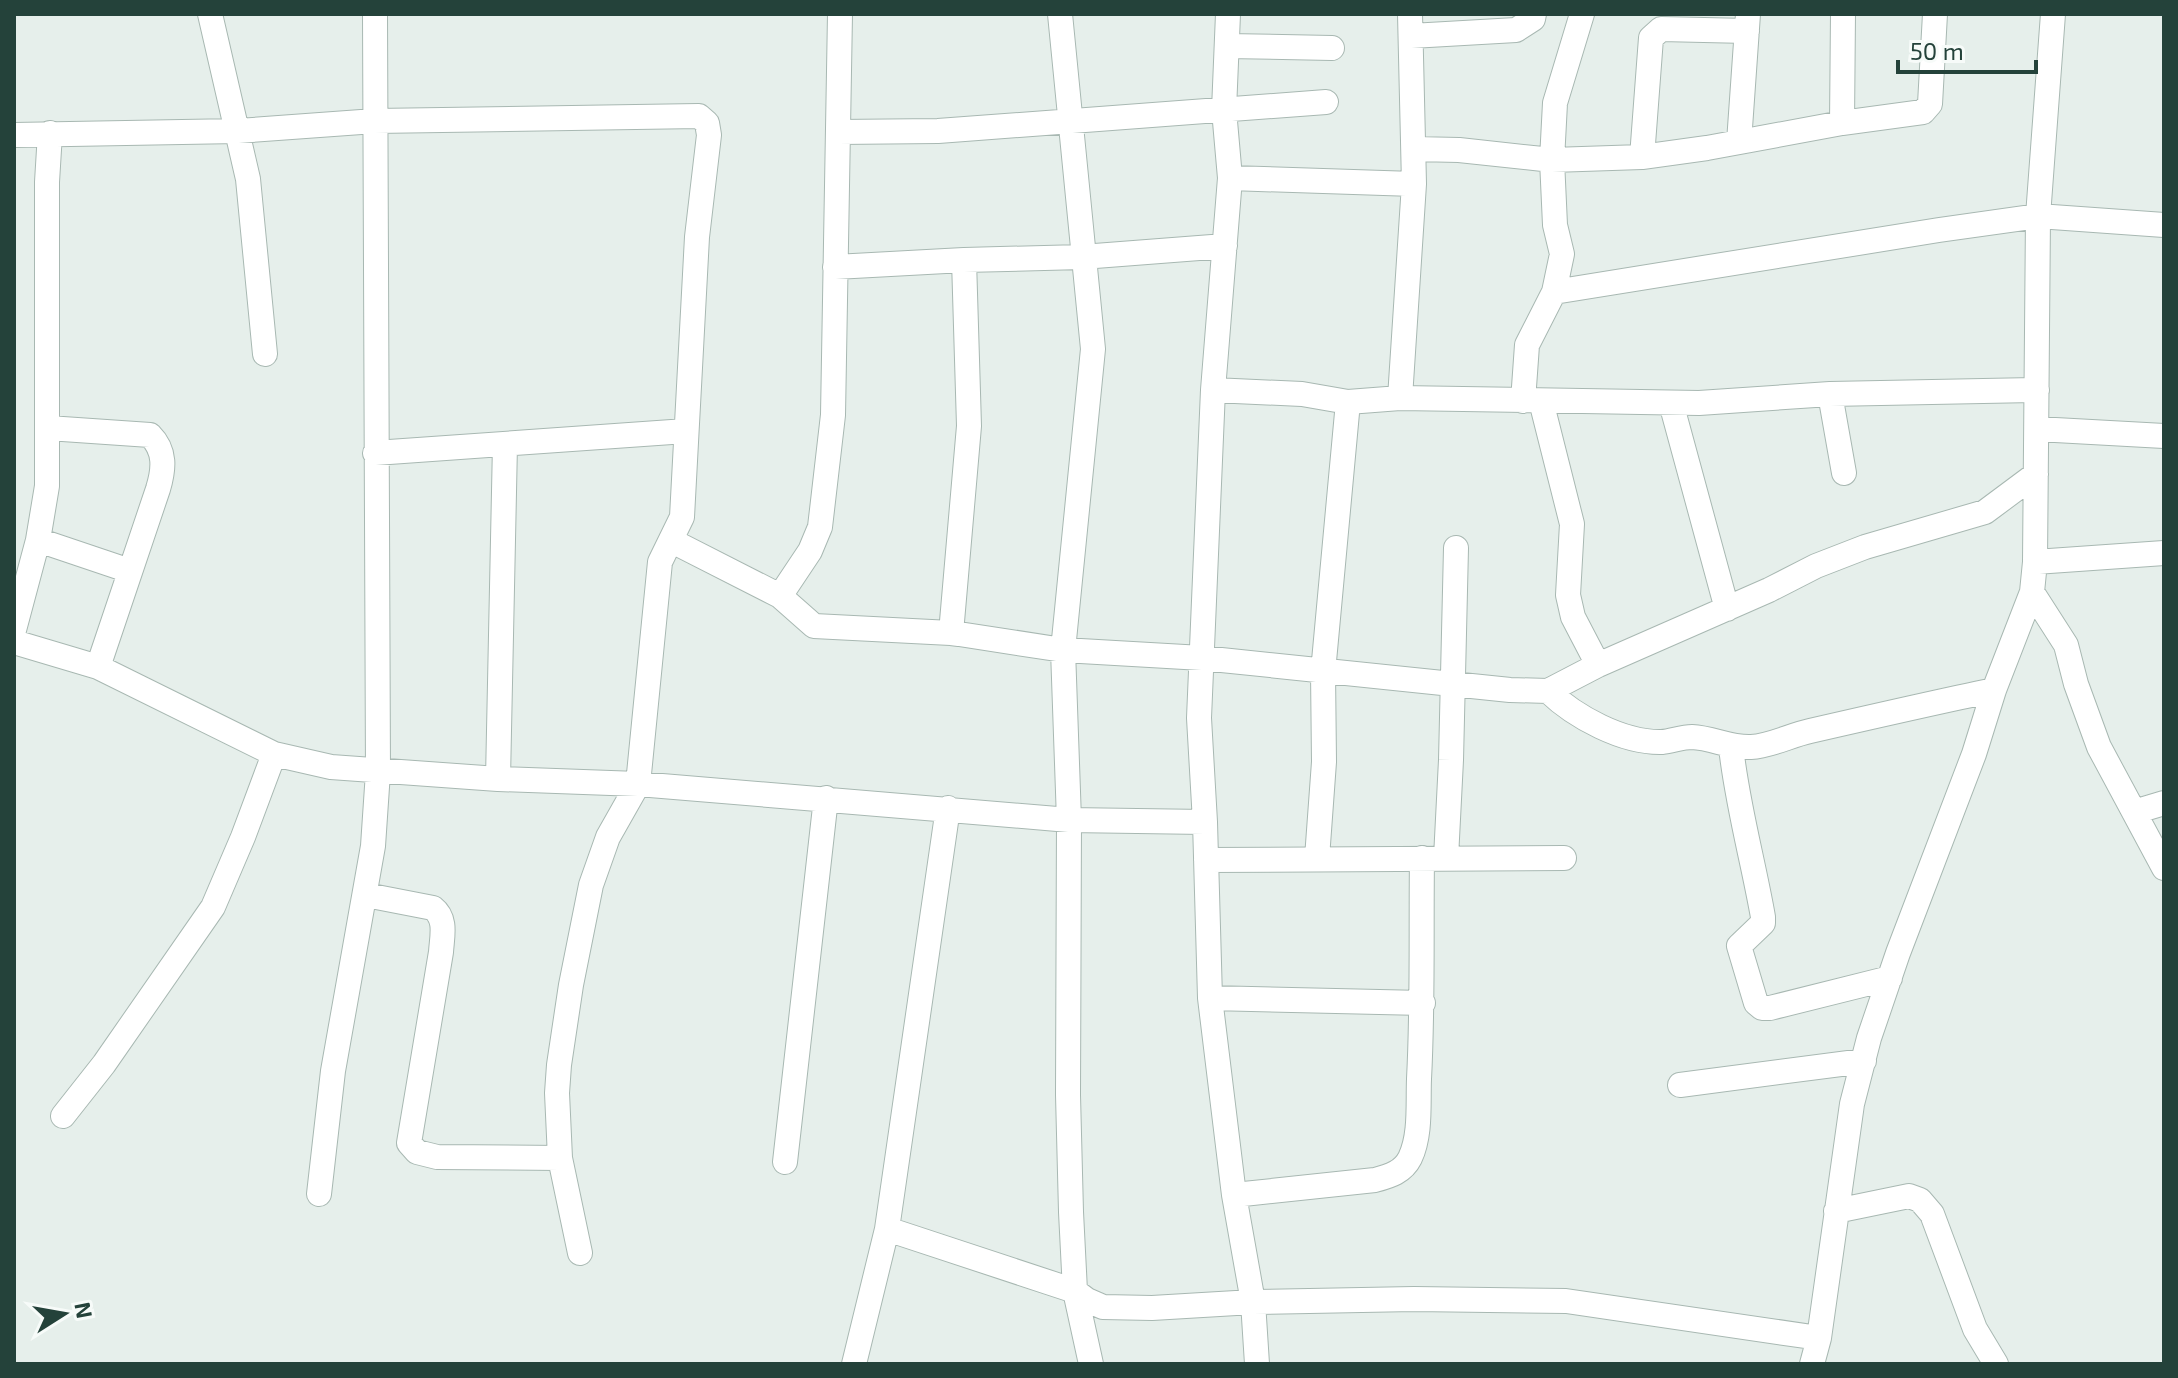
<svg xmlns="http://www.w3.org/2000/svg" width="2178" height="1378" font-family="'Exo 2',sans-serif">
<style>
.lines{fill:none;stroke-linecap:round;stroke-linejoin:round}
.minor-casing{stroke:#a8b8b2;stroke-width:26}
.minor{stroke:#fff;stroke-width:24}
</style>
<rect width="100%" height="100%" fill="#e6efeb"/>
<g class="lines">
<defs>
<path id="minor" d="M210,14L248,179L265,354
M1060,14L1093,349L1063,650L1069,820L1068,1095L1071,1212L1075,1291L1091,1364
M1228,14L1224,110L1230,178L1213,390L1199,718L1205,822L1210,998L1234,1195L1253,1302L1257,1364
M1411,36L1516,30L1533,19L1534,14
M1227,46L1332,48
M1842,123L1843,14
M838,132L938,131L1326,102
M14,135L238,131L375,121L699,116L707,123L709,135L697,237L682,517L660,562L638,784L608,837L591,885L571,985L559,1065L557,1093L560,1158L580,1253
M1739,142L1748,14
M1414,149L1459,150L1552,160L1642,157L1707,148L1842,123L1923,112L1930,104L1935,14
M1642,157L1651,38L1661,29L1747,31
M1230,178L1414,184
M964,260L969,426L951,633L959,634L1063,650L1202,658L1510,690L1548,691L1598,665L1769,590L1816,566L1865,547L1985,512L2036,474
M835,267L964,260L1082,257L1225,246
M1554,292L1939,230L2038,216L2164,225
M1213,390L1302,394L1348,402L1400,398L1699,403L1830,394L2037,390
M1830,394L1844,473
M1400,398L1414,184L1410,14
M1523,401L1527,345L1554,292L1562,254L1555,225L1552,160L1555,103L1582,14
M1541,401L1572,524L1568,595L1573,617L1598,665
M1671,403L1727,609
M48,428L150,435C166,451 164,469 158,489L98,667
M2037,429L2164,436
M375,453L686,431
M38,540L130,571
M672,541L780,596L810,551L820,527L833,415L840,14
M2035,562L2164,553
M2032,592L2066,645L2076,684L2099,747L2164,868
M780,596L814,626L951,633
M14,630L38,540L47,486V182L50,133
M14,642L98,667L274,754L331,767L498,779L638,784L1069,820L1205,822
M1548,691C1575,717 1623,743 1662,742C1672,741 1682,737 1692,737C1713,738 1730,748 1751,747C1771,746 1791,735 1810,731C1871,717 1932,703 1994,690
M1731,747C1737,804 1753,860 1763,917V923L1739,946L1756,1003L1762,1008H1770L1890,978
M498,779L505,444
M2134,812L2164,803
M1317,858L1324,762L1323,672L1348,402
M1446,858L1451,760L1456,548
M1206,860L1564,858
M366,895L433,908C447,919 442,936 441,952L409,1143L417,1152L437,1157L560,1158
M1210,998L1423,1003
M1680,1085L1864,1061
M63,1116L104,1064L213,907L243,837L274,754
M785,1162L826,798
M319,1194L333,1071L373,846L378,772L375,14
M1234,1195L1375,1180C1390,1176 1403,1172 1410,1158C1421,1135 1418,1104 1419,1079C1423,1005 1421,932 1422,858
M1836,1211L1909,1196L1920,1200L1932,1214L1975,1329L1996,1364
M887,1229L1075,1291L1087,1300L1103,1307L1152,1308L1253,1302L1414,1299L1566,1301L1819,1338
M854,1364L887,1229L948,808
M1812,1364L1819,1338L1852,1104L1869,1038L1898,953L1974,754L1994,690L2032,592L2035,562L2038,216L2053,14"/>
</defs>
<use href="#minor" class="minor-casing"/>
<use href="#minor" class="minor"/>
</g>
<rect width="2178" height="1378" fill="none" stroke="#24423a" stroke-width="32"/>
<g transform="translate(64 1314) rotate(79)" stroke="#f7fbf9" stroke-width="6" paint-order="stroke">
<path d="M0-6L14 30L0 20L-14 30Z" fill="#24423a"/>
<text y="-12" font-size="22" font-weight="bold" text-anchor="middle" fill="#24423a">N</text>
</g>
<path d="M1898 60v12h138v-12" fill="none" stroke="#24423a" stroke-width="4"/>
<text x="1910" y="60" font-size="24" fill="#24423a" stroke="#f7fbf9" stroke-width="6" paint-order="stroke">50 m</text>
</svg>
